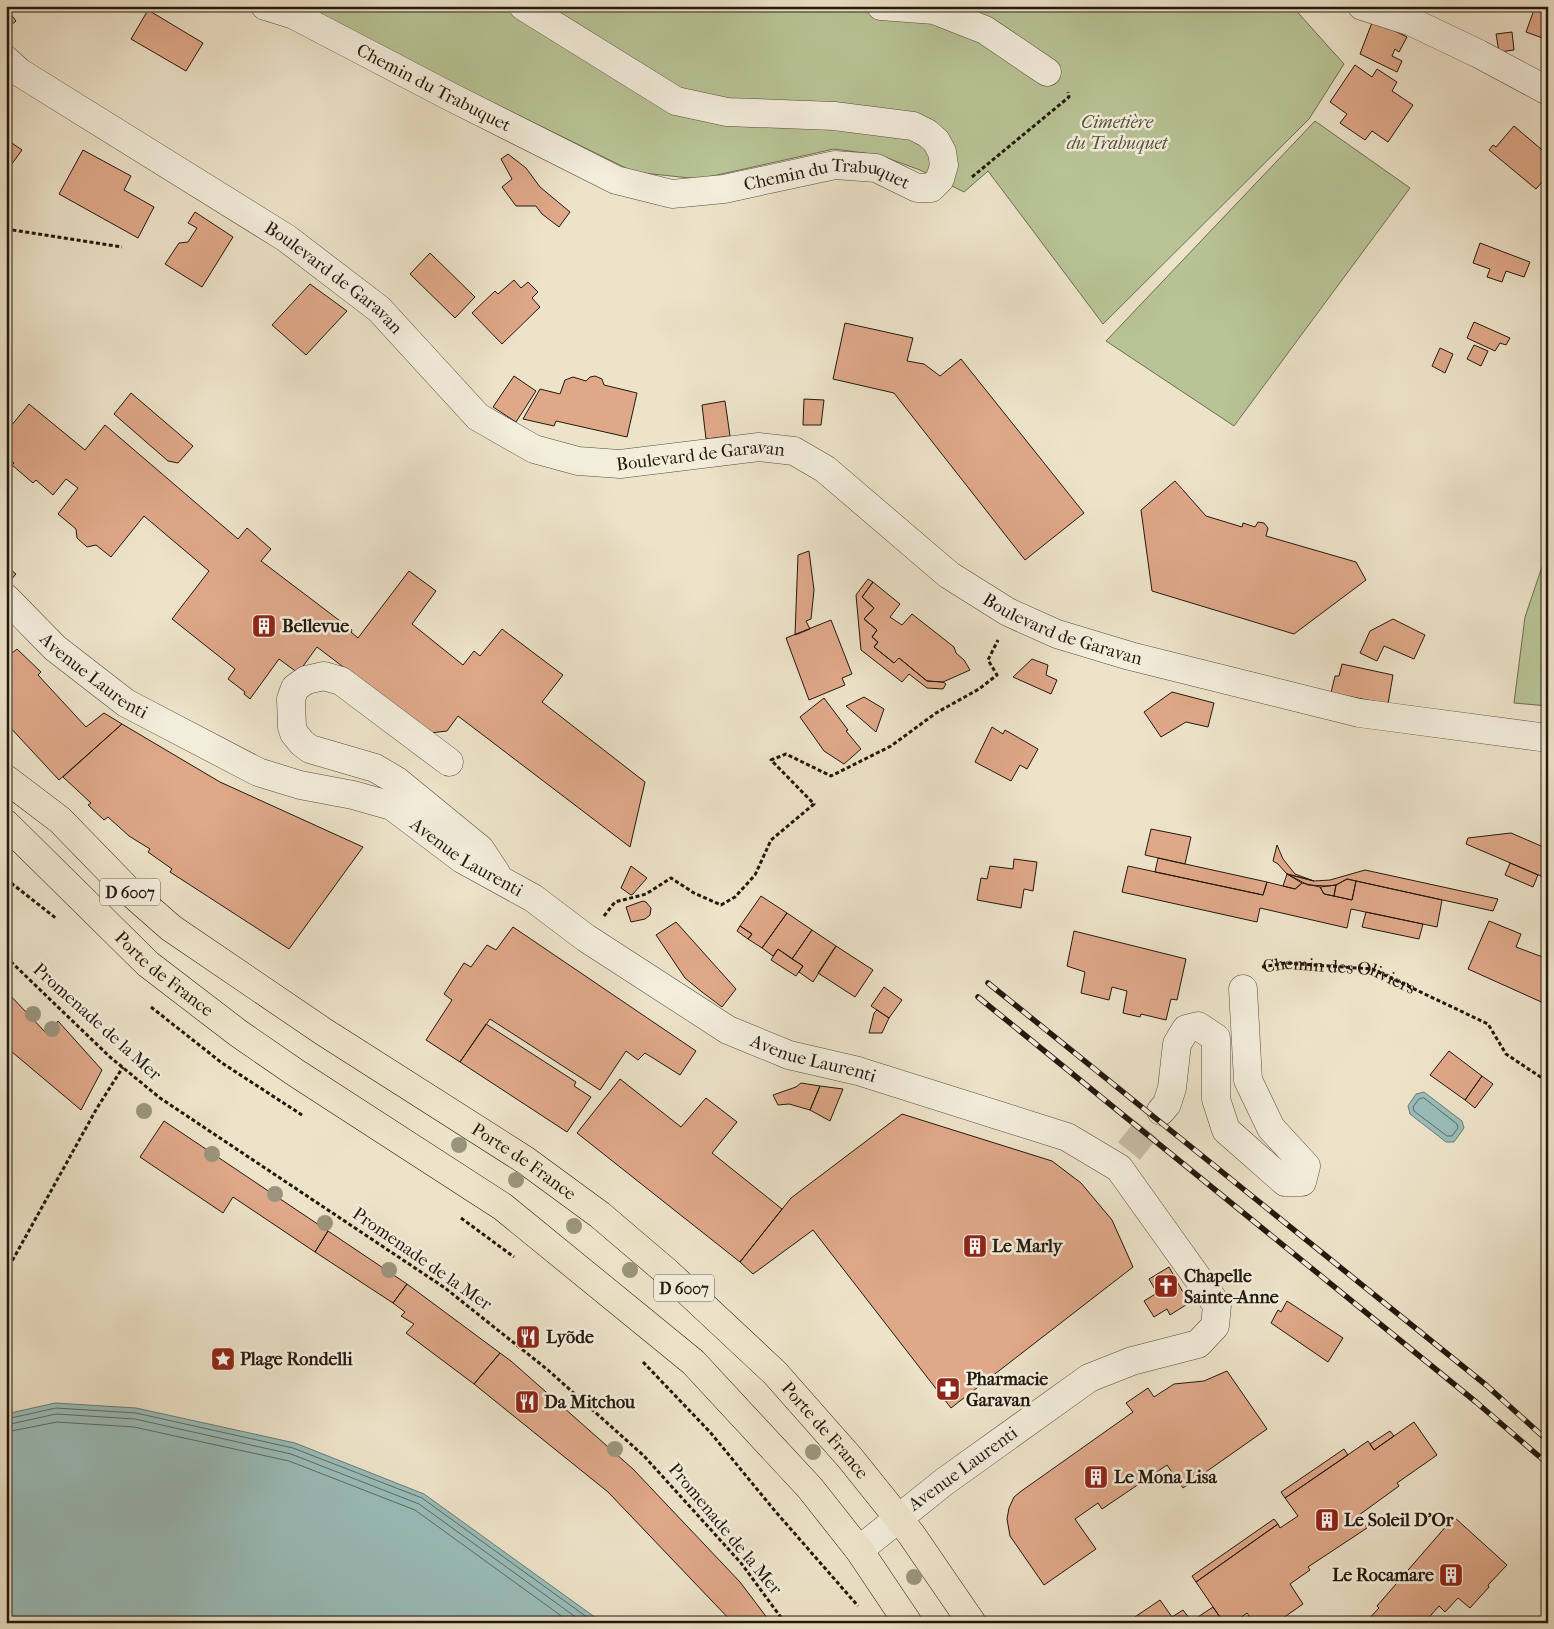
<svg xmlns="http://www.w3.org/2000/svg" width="1554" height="1629" font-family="'IM FELL French Canon',serif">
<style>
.green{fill:#b8c496;stroke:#6e6e52}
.water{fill:#9abdba;stroke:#6a7b75}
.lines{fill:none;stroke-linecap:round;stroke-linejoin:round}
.shore{stroke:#5e6a64;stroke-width:1}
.building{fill:#dfa889;stroke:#23180d}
.minor-tunnel{stroke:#c5baa3;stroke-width:28;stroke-dasharray:28 14;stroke-linecap:butt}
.minor-casing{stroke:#564b3c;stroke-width:29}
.major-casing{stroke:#23180d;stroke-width:29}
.path{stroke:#23180d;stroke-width:3;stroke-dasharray:4 2.5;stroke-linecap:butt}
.minor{stroke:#f3eddc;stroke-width:28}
.major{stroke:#ede3c9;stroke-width:28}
.rail-casing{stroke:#23180d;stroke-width:5.5}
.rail{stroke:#f3eddc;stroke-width:4;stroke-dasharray:11;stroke-linecap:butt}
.tree{fill:#9a947c}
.labels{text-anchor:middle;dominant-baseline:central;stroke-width:5;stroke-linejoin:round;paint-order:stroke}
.shield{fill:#f3eddc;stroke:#61584b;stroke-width:1}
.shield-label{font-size:16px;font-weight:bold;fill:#23180d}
.street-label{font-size:18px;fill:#23180d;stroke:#f3eddc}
.park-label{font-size:18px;font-style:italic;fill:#57543d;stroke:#f3eddc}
.poi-label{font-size:18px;font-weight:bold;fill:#23180d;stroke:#f3eddc;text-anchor:start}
</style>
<rect width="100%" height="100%" fill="#ede3c9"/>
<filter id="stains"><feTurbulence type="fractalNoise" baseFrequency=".004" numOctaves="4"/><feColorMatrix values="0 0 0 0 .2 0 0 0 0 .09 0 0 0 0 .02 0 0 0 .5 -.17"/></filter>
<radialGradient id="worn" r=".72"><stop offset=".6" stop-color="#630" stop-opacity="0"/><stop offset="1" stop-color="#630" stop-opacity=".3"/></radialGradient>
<path class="green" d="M297,6H1292L1344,64L1309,119L1103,324L988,171L964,192L920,170L879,155L834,149L699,179L634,172Z
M1315,121L1410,188L1234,426L1106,341Z
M1548,549V706L1514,703L1525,617Z"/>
<path class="water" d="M1424,1092L1462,1121L1464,1128L1454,1142H1446L1410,1114L1408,1106L1416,1094Z
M55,1403L136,1408L295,1443L424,1494L603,1623H6V1414Z"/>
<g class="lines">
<path class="shore" d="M1424,1098L1457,1124L1458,1128L1452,1136H1447L1414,1111L1413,1107L1419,1099Z
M6,1419L56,1408L136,1413L293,1448L422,1498L595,1623
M6,1425L56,1414L135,1419L291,1454L419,1504L584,1623
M6,1432L57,1422L134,1427L289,1461L415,1510L571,1623"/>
</g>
<path class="building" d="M6,8L16,21L6,29Z
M148,10L203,43L186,71L131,39Z
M1534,10L1548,15V40L1526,32Z
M1373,20L1407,37L1399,52L1395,49L1392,56L1402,61L1397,72L1360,54Z
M1512,32L1514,50L1499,52L1496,34Z
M1355,65L1372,77L1377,69L1397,82L1392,91L1413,105L1388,142L1372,131L1365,140L1340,123L1347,114L1330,102Z
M1514,126L1548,155V175L1536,189L1489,150L1493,145L1496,147Z
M6,139L22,150L6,172Z
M83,150L131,176L124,190L154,207L138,238L59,194Z
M508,154L526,168L540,187L570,212L559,227L542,214L536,206H516L502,187L512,179L501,159Z
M195,212L233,237L202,287L165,264L179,243L188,242L197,228L188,223Z
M1480,243L1530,262L1524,277L1506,271L1502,282L1487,277L1490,269L1473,263Z
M430,253L475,297L455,318L410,274Z
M514,280L521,288L528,282L538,292L532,298L540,307L502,344L472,313L495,291L498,294Z
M310,284L347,311L306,355L272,325Z
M1474,322L1510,338L1506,345L1500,343L1495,351L1467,338Z
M845,323L913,338L907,361L924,364L940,376L961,359L1084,513L1025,560L894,393L833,379Z
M1474,345L1488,351L1481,366L1467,359Z
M1440,348L1453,354L1445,373L1432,366Z
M514,376L536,391L516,422L493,407Z
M595,376L602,379L604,385L637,393L627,437L556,421L554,426L523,419L540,389L560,394L565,380L573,377L586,381L590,377Z
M131,393L193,446L178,463L168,461L114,414Z
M804,399L824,400L821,425H803Z
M725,401L730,436L706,439L702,405Z
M29,404L85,450L105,425L238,539L247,528L271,549L261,561L352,630L351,632L358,638L409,571L436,591L412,624L463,665L474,651L480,656L502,629L563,675L542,702L645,782L630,847L458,716L447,731L430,733L317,647L298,673L279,659L250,699L244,694L245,692L228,679L235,669L172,619L209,571L144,516L111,557L96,545L87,547L77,538L76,529L58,514L78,488L66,479L53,495L36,480L33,483L12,465L14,463L6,456V432Z
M1175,481L1206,516L1242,527L1243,523L1255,527L1258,522L1264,523L1268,528L1266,536L1356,562L1366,580L1294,634L1152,591L1141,510Z
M809,551L814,590L811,619L806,621L810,629L795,635L798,555Z
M6,566L16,574L9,582L6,580Z
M868,579L873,582L862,597L874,608L864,619L877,630L872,637L878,642L874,647L894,663L899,658L927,681L943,682L946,684L943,689L927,688L909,674L902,682L861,650L856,595Z
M873,582L900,604L890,617L902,625L912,614L954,647L956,653L964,660L970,670L943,682L927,681L899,658L894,663L874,647L878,642L872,637L877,630L864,619L874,608L862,597Z
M1393,619L1425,635L1414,659L1384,646L1377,661L1360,653L1370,631Z
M831,620L852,674L842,678L845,685L809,700L786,638Z
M17,649L41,672L38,675L86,727L104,713L122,724L59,780L6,723V658Z
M1032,659L1048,665L1046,675L1057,680L1051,694L1013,677Z
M1342,664L1393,675L1388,704L1331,693L1335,676H1339Z
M1172,692L1214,703L1208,727L1186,722L1161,737L1144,712Z
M864,697L884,709L876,732L846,706Z
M824,698L848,730L846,731L861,749L844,764L824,751L800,717Z
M122,724L220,782L363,847L289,949L170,872L172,869L148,852L150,849L129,836L108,817L104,820L88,805L91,803L63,777Z
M992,727L1003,734L1005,730L1038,749L1027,769L1020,765L1011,781L975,762Z
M1151,829L1191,837L1185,864L1145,855Z
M1511,833L1548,849V879L1466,844L1468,838Z
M1277,845L1283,859L1295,874L1314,881L1287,874L1278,864L1273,861Z
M1158,858L1267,882L1263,895L1155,872Z
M1014,859L1037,862L1033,891L1024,889L1021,908L977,900L981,878L987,879L990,866L1013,869Z
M1510,863L1538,875L1533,887L1505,875Z
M631,866L647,878L633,894L631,895L621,888Z
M1128,866L1263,895L1267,882L1295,889L1302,883L1320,887L1324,894L1352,900L1356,881L1442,900L1437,927L1351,909L1347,928L1260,908L1257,922L1122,892Z
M1365,870L1498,899L1493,911L1347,879L1336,885L1327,886L1308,885L1287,874L1314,881L1330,880Z
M1287,874L1302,883L1295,889L1283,886Z
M1347,879L1356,881L1352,900L1334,896L1336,885Z
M1336,885L1334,896L1324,894L1320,887Z
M761,896L787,913L762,948L748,939L752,934L740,926Z
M643,901L646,902L651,908L650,915L645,919L631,922L626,907Z
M1366,912L1423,924L1419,939L1362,927Z
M787,913L812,930L792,959L778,949L773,956L762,948Z
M1489,921L1521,934L1516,947L1548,959V1005L1468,969Z
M676,922L736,989L722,1007L702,992L685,978L656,935Z
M740,926L752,934L748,939L737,931Z
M513,927L696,1051L680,1075L645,1053L638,1060L626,1051L600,1090L490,1019L460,1062L426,1040L452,1000L444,994L464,963L471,967L487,945L496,950Z
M812,930L836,946L813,982L799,972L803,966L792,959Z
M1074,931L1186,959L1177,1000L1171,999L1166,1020L1141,1014L1140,1017L1123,1013L1127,991L1112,987L1109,1000L1081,993L1085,972L1067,966Z
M836,946L873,970L855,997L818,973Z
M778,949L803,966L796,976L771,960Z
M884,987L902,1000L889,1018L871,1006Z
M6,991L48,1035L58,1021L102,1070L81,1110L6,1047Z
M877,1010L889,1018L882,1033H869L874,1013Z
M486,1024L576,1082L574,1086L591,1097L567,1132L460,1062Z
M1449,1051L1482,1076L1465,1100L1430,1075Z
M1482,1076L1493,1084L1475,1108L1465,1100Z
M620,1079L681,1127L706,1098L737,1122L712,1153L782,1209L740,1262L577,1133Z
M801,1083L820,1086L810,1110L789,1104L778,1105L773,1095L796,1087Z
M820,1086L843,1089L830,1121L810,1110Z
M902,1114L1052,1161L1081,1183L1112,1220L1133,1267L951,1408L813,1230L753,1274L740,1262L791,1198Z
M164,1121L328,1231L315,1252L233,1197L223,1213L140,1157Z
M328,1231L407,1284L393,1303L315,1252Z
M1169,1267L1189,1303L1170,1315L1167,1309L1154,1317L1144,1301L1157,1293L1149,1279Z
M407,1284L500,1353L474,1384L406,1333L414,1324L401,1316L405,1312L393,1303Z
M1287,1301L1343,1338L1328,1362L1271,1323L1278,1310L1281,1312Z
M500,1353L511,1361L633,1469L740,1582L771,1623H733L608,1492L474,1384Z
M1227,1371L1267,1429L1183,1488L1167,1465L1102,1509L1098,1503L1075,1519L1096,1549L1044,1585L1010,1536L1007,1519L1009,1508L1014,1497L1020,1492L1133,1412L1126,1403L1148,1388L1154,1397L1174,1384L1204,1381Z
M1414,1422L1437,1455L1397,1483L1399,1486L1359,1515L1367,1528L1308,1567L1310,1570L1290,1584L1303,1604L1276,1623H1254L1247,1613L1233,1623H1224L1196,1582L1278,1524L1280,1528L1298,1516L1285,1498L1368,1441L1374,1450Z
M1390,1431L1394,1436L1374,1450L1370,1444Z
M1344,1449L1348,1455L1285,1498L1281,1492Z
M1454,1517L1507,1565L1488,1585L1489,1587L1470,1608L1458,1598L1445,1612L1439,1606L1424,1623H1365L1379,1608L1377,1606Z
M1274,1519L1278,1524L1196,1582L1192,1576Z
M1160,1600L1172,1617L1183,1610L1193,1623H1126Z
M1213,1607L1224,1623H1193L1192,1621Z"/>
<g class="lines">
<path class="minor-tunnel" d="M1129,1151L1161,1111"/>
<defs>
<g id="minor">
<path id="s2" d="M265,6L294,15L449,96L616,180L672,194L724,189L835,165L876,168L917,188H931L940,179L944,165L942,152L936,141L927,133L913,126L834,116L727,112L676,101L523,6"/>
<path d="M881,6L934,10L985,30L1047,72"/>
<path d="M1362,6L1412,22L1479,54L1548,91"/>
<path id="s3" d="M6,60L19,72L286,238L379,309L478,417L534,449L578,461L620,464L759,447L794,451L825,469L949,575L1008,612L1057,634L1130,656L1359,713L1548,738"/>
<path id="s4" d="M6,598L55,648L126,703L258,772L300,785L353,795L392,806L462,859L533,898L586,938L728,1030L789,1055L858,1071L1067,1137L1119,1168L1217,1305L1215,1326L1198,1344L1132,1361L1089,1378L944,1482L859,1550"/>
<path d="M449,762L341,681L324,676L306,680L295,688L291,699L292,727L294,733L302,743L310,749L375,768L397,781L480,849L496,873"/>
<path d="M1161,1111L1167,1104L1172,1088L1177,1044L1186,1029L1198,1026L1216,1038V1099L1226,1130L1285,1182H1302L1306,1166L1271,1128L1248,1080L1243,989"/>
</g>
<g id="major">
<path id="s5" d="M6,779L60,820L129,891L171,928L324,1032L525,1160L600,1215L668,1273L775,1373L850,1458L911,1534L972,1623"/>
<path id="s6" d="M6,824L148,964L238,1033L296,1073L503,1207L693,1362L810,1488L859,1550L908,1623"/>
</g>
</defs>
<use href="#minor" class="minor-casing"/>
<use href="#major" class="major-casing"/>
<g class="path">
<path d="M972,177L1069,97L1068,92"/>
<path d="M6,229L122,247"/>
<path d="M6,879L57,919"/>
<path d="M604,916L615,902L646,894L671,878L694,893L721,905L735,897L755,875L771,840L814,804L771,760L786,754L831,776L891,746L936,713L979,689L997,675L988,660L998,640"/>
<path d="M6,957L110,1057L160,1098L445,1288L548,1370L644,1456L741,1563L785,1623"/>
<path id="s1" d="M1262,967L1285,963L1372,969L1488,1024L1506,1054L1548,1082"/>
<path d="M151,1007L222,1063L302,1115"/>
<path d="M461,1218L514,1257"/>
<path d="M6,1272L97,1108L123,1067"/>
<path d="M643,1362L710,1432L775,1511L858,1606"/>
</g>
<use href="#minor" class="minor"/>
<use href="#major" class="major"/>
<defs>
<path id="rail" d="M988,983L1486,1385L1548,1441
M978,997L1476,1402L1548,1464"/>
</defs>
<use href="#rail" class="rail-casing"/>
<use href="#rail" class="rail"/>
</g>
<g class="tree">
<circle cx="33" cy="1014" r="8"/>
<circle cx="52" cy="1029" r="8"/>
<circle cx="144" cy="1111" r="8"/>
<circle cx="459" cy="1145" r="8"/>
<circle cx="212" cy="1154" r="8"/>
<circle cx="516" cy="1180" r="8"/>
<circle cx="275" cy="1194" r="8"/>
<circle cx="325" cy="1223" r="8"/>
<circle cx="574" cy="1226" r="8"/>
<circle cx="389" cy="1270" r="8"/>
<circle cx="630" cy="1270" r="8"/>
<circle cx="615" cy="1449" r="8"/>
<circle cx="813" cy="1452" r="8"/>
<circle cx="914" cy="1577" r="8"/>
</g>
<defs>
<symbol id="building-square" viewBox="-11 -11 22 22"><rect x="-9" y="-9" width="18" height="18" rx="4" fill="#8f2418" stroke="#f3eddc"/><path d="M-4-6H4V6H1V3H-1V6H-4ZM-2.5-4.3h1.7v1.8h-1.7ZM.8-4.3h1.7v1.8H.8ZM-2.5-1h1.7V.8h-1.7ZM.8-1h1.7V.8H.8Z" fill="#fff"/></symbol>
<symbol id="church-square" viewBox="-11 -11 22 22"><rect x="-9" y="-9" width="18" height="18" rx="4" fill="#8f2418" stroke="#f3eddc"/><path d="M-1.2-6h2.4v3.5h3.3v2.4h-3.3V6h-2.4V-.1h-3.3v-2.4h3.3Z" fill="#fff"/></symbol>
<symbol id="restaurant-square" viewBox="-11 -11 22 22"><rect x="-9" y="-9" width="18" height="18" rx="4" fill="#8f2418" stroke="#f3eddc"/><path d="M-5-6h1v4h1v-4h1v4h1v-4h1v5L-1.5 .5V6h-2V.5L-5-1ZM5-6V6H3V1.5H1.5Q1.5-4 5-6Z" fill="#fff"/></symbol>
<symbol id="sight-square" viewBox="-11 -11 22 22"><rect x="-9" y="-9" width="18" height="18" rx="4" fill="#8f2418" stroke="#f3eddc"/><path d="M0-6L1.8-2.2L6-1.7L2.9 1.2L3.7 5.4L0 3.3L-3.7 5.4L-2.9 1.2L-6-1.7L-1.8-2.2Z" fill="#fff"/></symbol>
<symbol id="pharmacy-square" viewBox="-11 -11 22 22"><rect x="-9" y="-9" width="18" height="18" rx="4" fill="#8f2418" stroke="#f3eddc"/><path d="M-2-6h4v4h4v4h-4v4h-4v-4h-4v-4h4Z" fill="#fff"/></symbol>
</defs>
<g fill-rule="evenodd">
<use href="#building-square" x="250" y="612" width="28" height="28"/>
<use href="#building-square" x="961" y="1232" width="28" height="28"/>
<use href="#church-square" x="1152" y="1272" width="28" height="28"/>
<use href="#restaurant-square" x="514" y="1323" width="28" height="28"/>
<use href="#sight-square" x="209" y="1345" width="28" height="28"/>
<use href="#pharmacy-square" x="934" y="1375" width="28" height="28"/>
<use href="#restaurant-square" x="513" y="1388" width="28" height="28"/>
<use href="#building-square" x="1082" y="1463" width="28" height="28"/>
<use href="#building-square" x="1313" y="1506" width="28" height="28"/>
<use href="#building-square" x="1437" y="1561" width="28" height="28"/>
</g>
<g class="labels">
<g class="shield">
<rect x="100" y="878.5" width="60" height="27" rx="4"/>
<rect x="654" y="1274.5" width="60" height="27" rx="4"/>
</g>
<g class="shield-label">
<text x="130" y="892">D 6007</text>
<text x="684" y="1288">D 6007</text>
</g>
<g class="street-label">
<text stroke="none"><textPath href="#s2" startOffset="188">Chemin du Trabuquet</textPath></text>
<text stroke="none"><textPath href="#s2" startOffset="608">Chemin du Trabuquet</textPath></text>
<text stroke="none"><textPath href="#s3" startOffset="394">Boulevard de Garavan</textPath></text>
<text stroke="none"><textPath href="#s3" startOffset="829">Boulevard de Garavan</textPath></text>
<text stroke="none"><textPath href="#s3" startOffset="1249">Boulevard de Garavan</textPath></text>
<text stroke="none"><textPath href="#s4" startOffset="118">Avenue Laurenti</textPath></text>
<text stroke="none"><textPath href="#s4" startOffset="538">Avenue Laurenti</textPath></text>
<text stroke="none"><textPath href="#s6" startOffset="218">Porte de France</textPath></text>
<text stroke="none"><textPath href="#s1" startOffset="79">Chemin des Oliviers</textPath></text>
<text transform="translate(97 1022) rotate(42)">Promenade de la Mer</text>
<text stroke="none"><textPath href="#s4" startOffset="942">Avenue Laurenti</textPath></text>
<text stroke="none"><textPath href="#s5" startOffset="646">Porte de France</textPath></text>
<text transform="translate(422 1259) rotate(35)">Promenade de la Mer</text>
<text stroke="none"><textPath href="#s5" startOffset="1051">Porte de France</textPath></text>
<text transform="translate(963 1469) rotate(-36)">Avenue Laurenti</text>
<text transform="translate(725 1529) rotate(50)">Promenade de la Mer</text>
</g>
<g class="park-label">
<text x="1117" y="122">Cimetière<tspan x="1117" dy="21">du Trabuquet</tspan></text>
</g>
<g class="poi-label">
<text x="282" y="626">Bellevue</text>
<text x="992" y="1246">Le Marly</text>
<text x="1184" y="1276">Chapelle<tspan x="1184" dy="21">Sainte-Anne</tspan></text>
<text x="546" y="1337">Lyõde</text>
<text x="240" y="1359">Plage Rondelli</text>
<text x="966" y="1379">Pharmacie<tspan x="966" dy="21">Garavan</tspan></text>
<text x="544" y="1402">Da Mitchou</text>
<text x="1114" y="1477">Le Mona Lisa</text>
<text x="1344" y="1520">Le Soleil D'Or</text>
<text x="1434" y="1575" text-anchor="end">Le Rocamare</text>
</g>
</g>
<rect width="1554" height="1629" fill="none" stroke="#ede3c9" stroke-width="25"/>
<rect x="8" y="8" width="1539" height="1614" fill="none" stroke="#23180d" stroke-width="2.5"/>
<rect x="12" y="12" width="1529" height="1604" fill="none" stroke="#23180d"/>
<rect width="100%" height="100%" filter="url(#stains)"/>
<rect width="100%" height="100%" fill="url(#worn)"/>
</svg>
